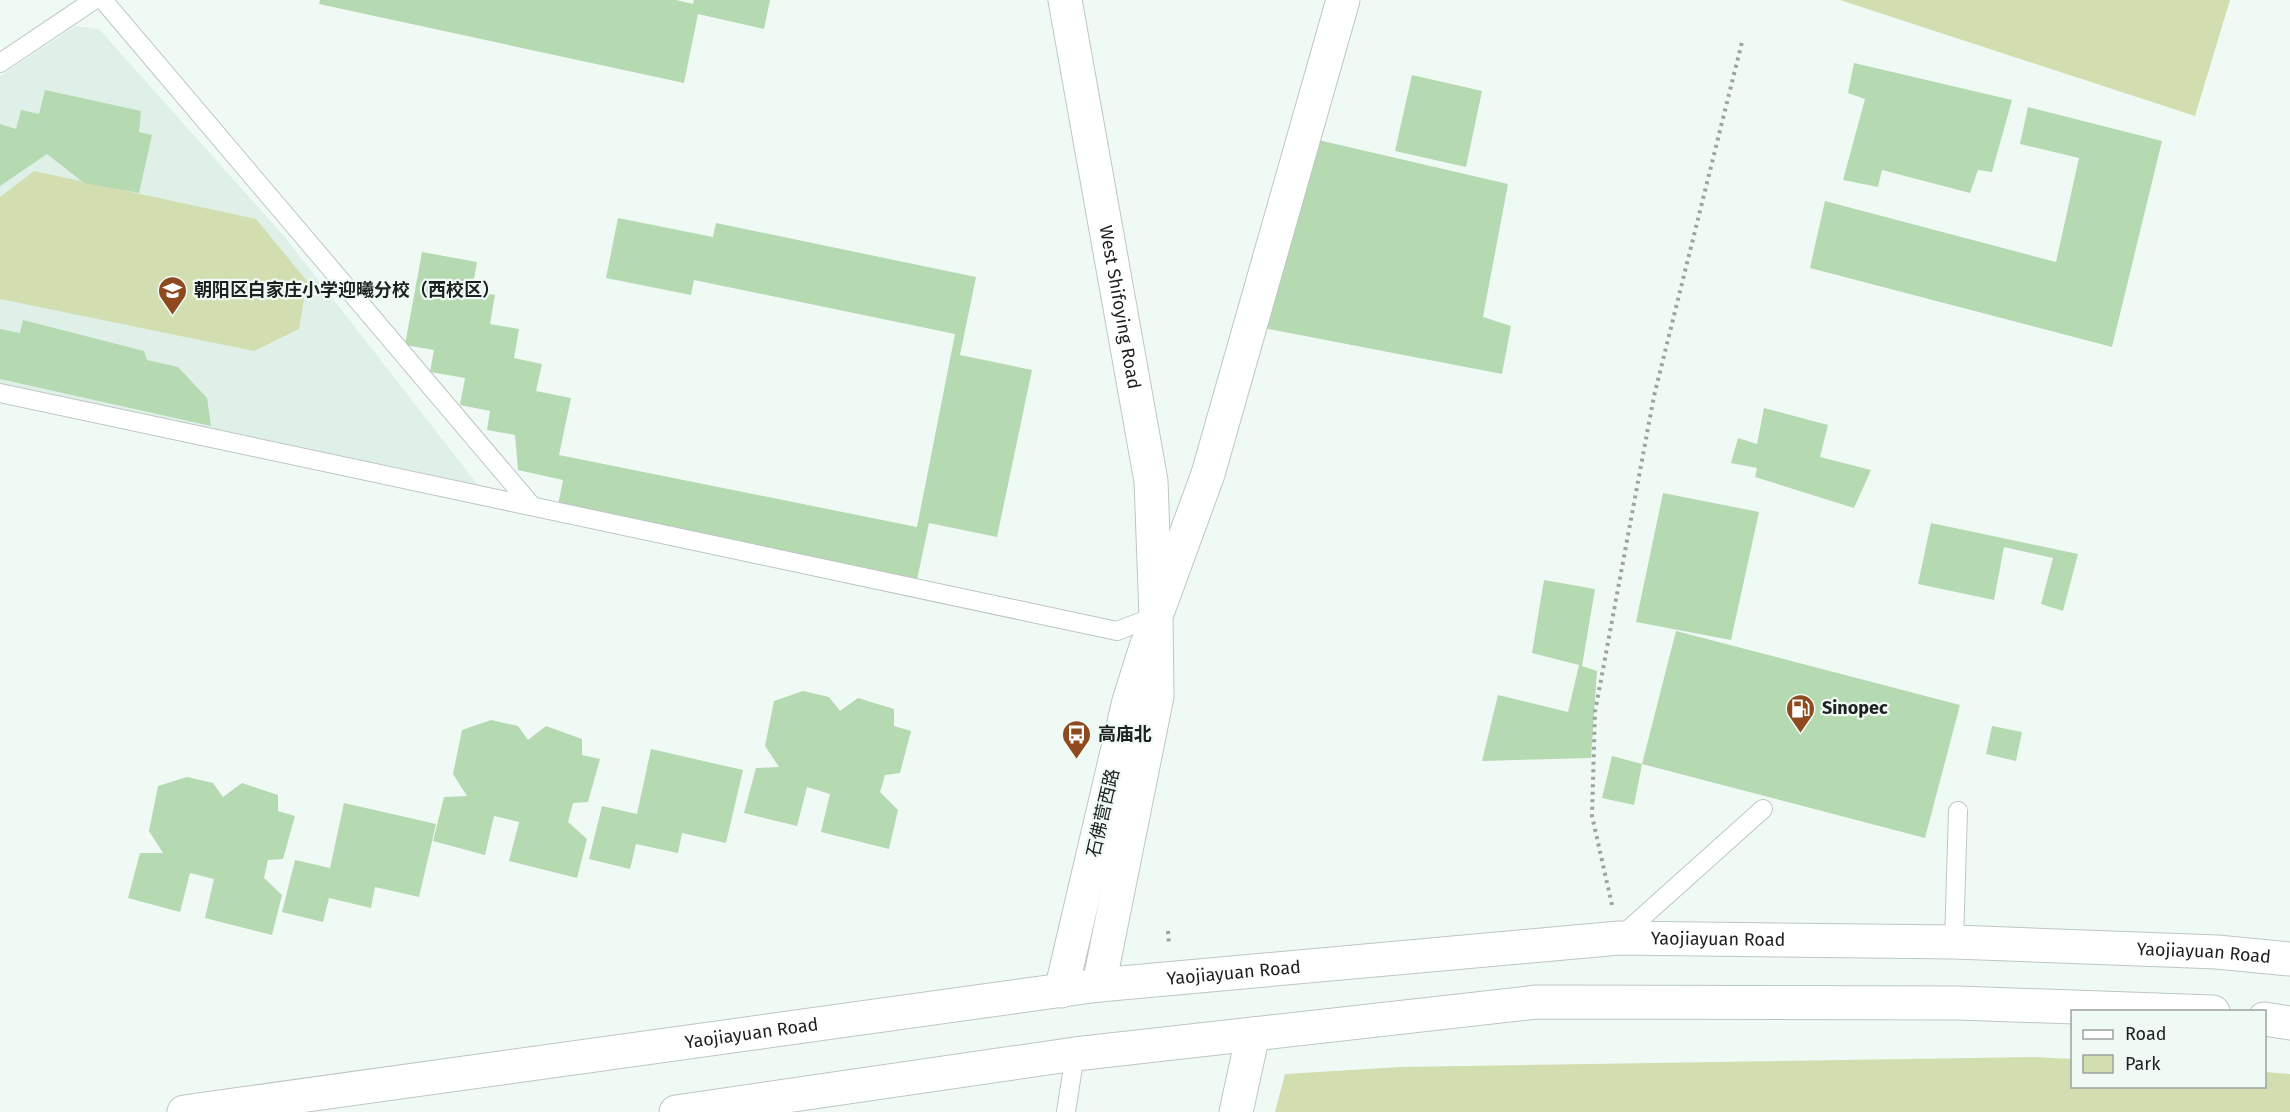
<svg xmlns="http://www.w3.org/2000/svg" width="2290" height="1112" font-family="'Fira Sans','Noto Sans SC',sans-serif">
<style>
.built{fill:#dff0e8}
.green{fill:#d2deaf}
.building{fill:#b5d9b1}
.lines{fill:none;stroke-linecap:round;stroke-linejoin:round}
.service-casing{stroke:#bdc7c2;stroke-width:20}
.minor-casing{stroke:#bdc7c2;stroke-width:35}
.tertiary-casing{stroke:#bdc7c2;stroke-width:35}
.primary-casing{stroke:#bdc7c2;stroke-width:35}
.path{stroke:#9da4a0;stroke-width:4;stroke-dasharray:3 4.5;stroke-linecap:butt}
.service{stroke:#fff;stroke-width:18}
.minor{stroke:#fff;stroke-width:33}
.tertiary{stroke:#fff;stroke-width:33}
.primary{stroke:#fff;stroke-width:33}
.labels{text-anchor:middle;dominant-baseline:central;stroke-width:4.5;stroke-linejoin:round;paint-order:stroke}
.poi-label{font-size:18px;font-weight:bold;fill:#1d201f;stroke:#f0faf5;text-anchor:start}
.street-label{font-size:18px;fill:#1d201f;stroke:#f0faf5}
</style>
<rect width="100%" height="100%" fill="#f0faf5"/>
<path class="built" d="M75,26L99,29L284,236L495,507L0,394V76Z"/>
<path class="green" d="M1840,0H2230L2195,116Z
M34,171L256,219L307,281L299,329L254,351L0,299V197Z
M2035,1057L2072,1059V1086H2264L2265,1072L2290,1074V1112H1275L1285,1074L1400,1067Z"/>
<path class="building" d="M320,0H676L693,4L694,0H770L764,29L698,14L684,83L319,4Z
M1854,63L2012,100L1992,172L1978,170L1970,193L1882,170L1878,187L1843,180L1865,99L1848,93Z
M1412,75L1482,91L1466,167L1395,151Z
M45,90L141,111L139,132L152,135L139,193L84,183L47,154L0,186V124L16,129L21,110L39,114Z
M2028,107L2162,141L2112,347L1810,268L1825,201L2056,262L2079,158L2020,144Z
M1314,139L1508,184L1483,317L1511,326L1502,374L1258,327Z
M618,218L713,237L716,223L976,277L960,355L1032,370L997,537L929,523L917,580L558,505L563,480L518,470L515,435L487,430L490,411L460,405L465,378L430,372L434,350L405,345L422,252L477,262L472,291L495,295L490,324L519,329L514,358L542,364L536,391L571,398L559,455L917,527L955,334L694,280L691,295L606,278Z
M23,320L144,351L147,360L178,367L207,398L211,426L0,379V329L20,333Z
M1764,408L1828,425L1820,457L1871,470L1854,508L1755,477L1757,468L1731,463L1738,438L1757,444Z
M1663,493L1759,512L1731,640L1636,622Z
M1931,523L2078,554L2063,611L2041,604L2053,558L2004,547L1994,600L1918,584Z
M1544,580L1595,589L1582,666L1597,671L1591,758L1482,761L1498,695L1568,712L1579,665L1532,653Z
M1676,631L1960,705L1925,838L1642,764Z
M803,691L829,697L840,711L858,698L894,709V726L911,731L900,773L885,775L880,792L898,810L889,849L821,832L830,794L807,787L797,826L744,813L756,768L779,767L765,746L774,701Z
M491,720L518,726L528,740L546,726L582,739V755L600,759L588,802L573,803L568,822L587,839L577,878L509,861L519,822L494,816L485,855L433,841L444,797L467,796L453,774L462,730Z
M1992,726L2022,732L2016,761L1986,754Z
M651,749L743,770L726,843L682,833L678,853L636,844L630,869L589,859L602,806L637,814Z
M1612,756L1642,764L1634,805L1602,798Z
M187,777L213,783L223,797L242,783L278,795V811L295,816L283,859L268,860L264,878L282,895L272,935L205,918L214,879L190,873L180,912L128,898L140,853H163L149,831L158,786Z
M344,803L436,824L419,897L375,887L371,908L329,898L323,922L282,912L295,860L330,868Z"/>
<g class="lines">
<defs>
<path id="service" d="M103,0L532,506
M0,63L94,0
M0,393L1117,631L1156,616
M1619,938L1763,809
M1954,942L1958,811
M1066,1112L1075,1054"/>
<path id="minor" d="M1156,616L1208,474L1343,0"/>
<g id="tertiary">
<path id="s1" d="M1065,0L1151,481L1156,616L1157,696L1099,985"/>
<path d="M1061,991L1129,701L1147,644"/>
<path d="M1236,1112L1253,1034"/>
</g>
<g id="primary">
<path d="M2264,1019L2290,1023"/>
<path id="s2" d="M184,1112L1099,985L1619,938L1954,942L2217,952L2290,959"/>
<path d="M676,1112L1075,1054L1537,1002L1958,1003L2213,1012"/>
</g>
</defs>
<use href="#service" class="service-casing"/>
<use href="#minor" class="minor-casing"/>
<use href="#tertiary" class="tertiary-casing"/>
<use href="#primary" class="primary-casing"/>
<path class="path" d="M1612,905L1592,816L1595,712L1654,396L1742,42
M1168,931L1169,945"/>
<use href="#service" class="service"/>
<use href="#minor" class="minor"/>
<use href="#tertiary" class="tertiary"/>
<use href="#primary" class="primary"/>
</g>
<defs>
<symbol id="school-pin" viewBox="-11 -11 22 30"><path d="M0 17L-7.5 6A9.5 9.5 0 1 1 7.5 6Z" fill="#8e4a1d" stroke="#f0faf5"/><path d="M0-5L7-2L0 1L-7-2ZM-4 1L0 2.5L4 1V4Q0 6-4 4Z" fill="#fff"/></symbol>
<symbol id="fuel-pin" viewBox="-11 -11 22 30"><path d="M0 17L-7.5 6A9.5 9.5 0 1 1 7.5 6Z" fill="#8e4a1d" stroke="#f0faf5"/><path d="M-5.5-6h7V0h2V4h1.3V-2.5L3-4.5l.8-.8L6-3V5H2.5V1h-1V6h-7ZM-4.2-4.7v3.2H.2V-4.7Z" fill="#fff"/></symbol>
<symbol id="bus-pin" viewBox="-11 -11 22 30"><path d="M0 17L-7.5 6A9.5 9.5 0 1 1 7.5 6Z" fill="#8e4a1d" stroke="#f0faf5"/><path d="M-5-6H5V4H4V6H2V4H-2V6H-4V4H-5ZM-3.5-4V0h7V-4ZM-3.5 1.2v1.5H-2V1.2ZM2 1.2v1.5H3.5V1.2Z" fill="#fff"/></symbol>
</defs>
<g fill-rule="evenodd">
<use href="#school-pin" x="156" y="274" width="33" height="45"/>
<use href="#fuel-pin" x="1784" y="692" width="33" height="45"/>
<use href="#bus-pin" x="1060" y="718" width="33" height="45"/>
</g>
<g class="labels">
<g class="poi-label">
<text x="194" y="290">朝阳区白家庄小学迎曦分校（西校区）</text>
<text x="1822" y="708">Sinopec</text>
<text x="1098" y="734">高庙北</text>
</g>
<g class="street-label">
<text stroke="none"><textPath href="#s1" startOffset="312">West Shifoying Road</textPath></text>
<text transform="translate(1103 813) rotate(-77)">石佛营西路</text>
<text stroke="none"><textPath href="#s2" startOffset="1545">Yaojiayuan Road</textPath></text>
<text stroke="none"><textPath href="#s2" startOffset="2031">Yaojiayuan Road</textPath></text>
<text stroke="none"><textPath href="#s2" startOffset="1059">Yaojiayuan Road</textPath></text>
<text stroke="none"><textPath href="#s2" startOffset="573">Yaojiayuan Road</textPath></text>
</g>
</g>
<rect x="2071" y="1010" width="195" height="78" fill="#f0faf5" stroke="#9ca39f" stroke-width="1.5"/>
<rect x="2083" y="1030" width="30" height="9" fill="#ffffff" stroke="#9ca39f" stroke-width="1.5"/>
<text x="2125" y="1040" font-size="18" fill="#1d201f">Road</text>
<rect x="2083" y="1055" width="30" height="18" fill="#d2deaf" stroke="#9ca39f" stroke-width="1.5"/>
<text x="2125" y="1070" font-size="18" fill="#1d201f">Park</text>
</svg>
